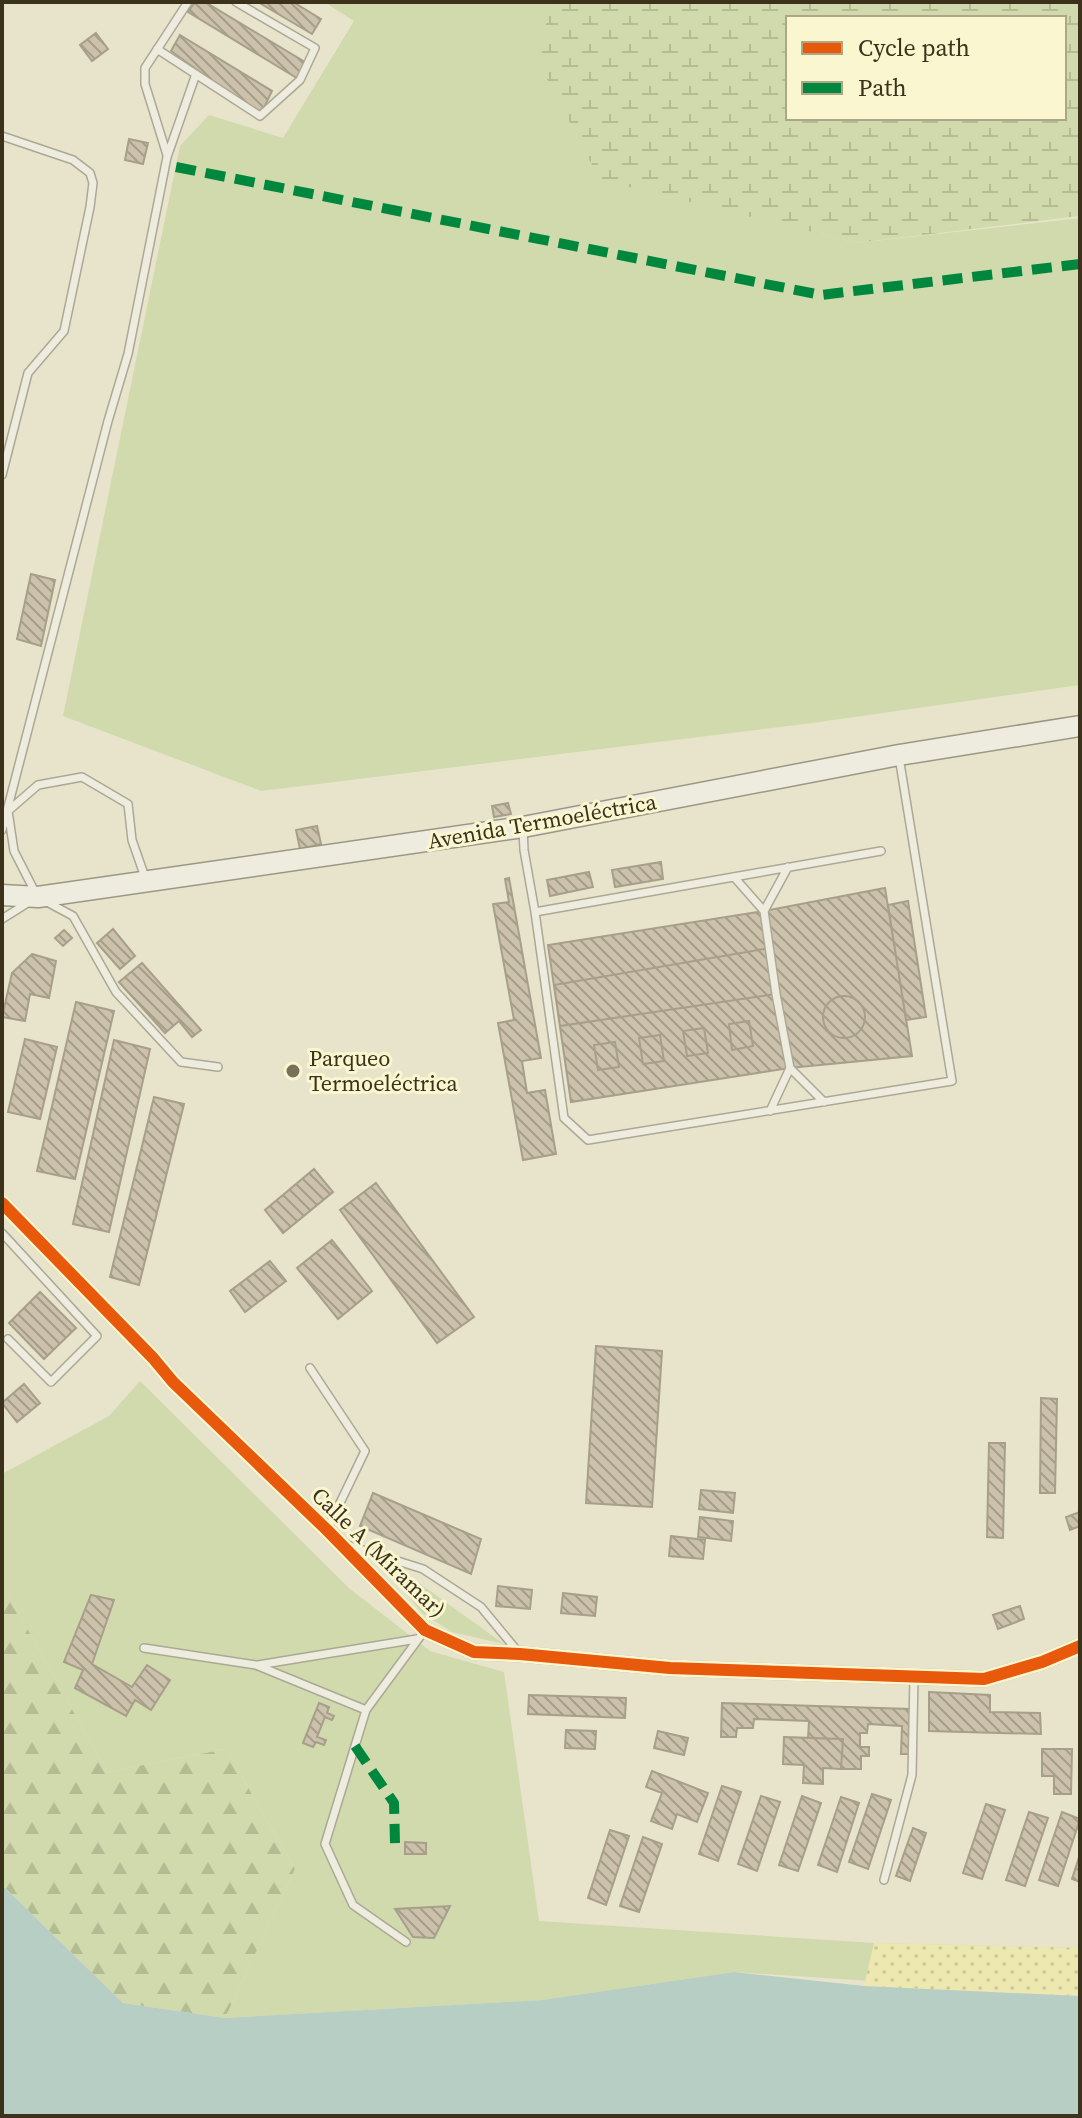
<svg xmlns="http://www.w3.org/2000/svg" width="1082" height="2118" font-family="'Source Serif 4',serif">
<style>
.green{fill:#d0daac}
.forest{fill:url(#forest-firs)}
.wetland{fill:url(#wetland-marsh);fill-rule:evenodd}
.sand{fill:url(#sand-dots)}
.water{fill:#b7cec4}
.building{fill:url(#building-back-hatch);stroke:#a79f8a;stroke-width:2}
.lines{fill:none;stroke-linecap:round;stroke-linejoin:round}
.lane-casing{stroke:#aca895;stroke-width:10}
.street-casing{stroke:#aca895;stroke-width:17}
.secondary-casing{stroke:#9c9784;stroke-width:23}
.lane{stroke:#eeecde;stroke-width:7}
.street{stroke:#eeecde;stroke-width:14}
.secondary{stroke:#eeecde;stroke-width:20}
.quiet{stroke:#00873e;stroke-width:10;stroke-dasharray:20 10;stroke-linecap:butt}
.cycleway-casing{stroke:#f9f6d0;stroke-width:17}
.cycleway{stroke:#e8590c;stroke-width:12}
.poi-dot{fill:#787059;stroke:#f9f6d0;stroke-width:3}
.labels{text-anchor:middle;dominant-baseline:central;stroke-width:6;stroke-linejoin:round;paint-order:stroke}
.street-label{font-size:22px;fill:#3c311b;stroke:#f9f6d0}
.poi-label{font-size:22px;fill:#3c311b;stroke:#f9f6d0;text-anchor:start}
</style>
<defs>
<pattern id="forest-firs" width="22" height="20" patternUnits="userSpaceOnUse" patternTransform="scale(2)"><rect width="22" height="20" fill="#d0daac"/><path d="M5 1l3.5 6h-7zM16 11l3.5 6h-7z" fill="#b4bc93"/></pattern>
<pattern id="wetland-marsh" width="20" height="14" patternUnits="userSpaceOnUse" patternTransform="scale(2)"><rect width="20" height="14" fill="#d0daac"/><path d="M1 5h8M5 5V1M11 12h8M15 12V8" fill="none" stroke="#b4bc93"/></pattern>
<pattern id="sand-dots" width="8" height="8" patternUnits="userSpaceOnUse" patternTransform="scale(2)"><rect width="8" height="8" fill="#ede8b0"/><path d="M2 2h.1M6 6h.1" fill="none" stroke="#ccc797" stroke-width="1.8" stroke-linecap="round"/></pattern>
<pattern id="building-back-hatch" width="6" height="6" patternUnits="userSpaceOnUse" patternTransform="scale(2)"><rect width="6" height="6" fill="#ccc2ab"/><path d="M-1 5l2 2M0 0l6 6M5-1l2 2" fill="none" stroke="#a79e8a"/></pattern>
</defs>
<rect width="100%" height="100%" fill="#e7e4cb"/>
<path class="green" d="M324,2H555L535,54L601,180L857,243L1080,218V685L812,723L261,791L63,716L180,146L209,115L283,138L354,21Z
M140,1381L350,1589L430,1651L504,1672L539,1921L874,1943L1080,1948V1995L734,1972L542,2000L225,2018L295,1869L226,1749L107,1772L2,1583V1474L109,1416Z
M384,1567L419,1583L504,1644L452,1632L422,1613Z"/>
<path class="forest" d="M2,1583L107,1772L226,1749L295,1869L225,2018L123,2003L2,1885Z"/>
<path class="wetland" d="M555,2H1080V216L857,243L600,180L534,54ZM788,18H1064V118H788Z"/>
<path class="sand" d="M874,1943L1080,1948V1996L864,1986Z"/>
<path class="water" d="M2,1885L123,2003L225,2018L542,2000L734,1972L864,1986L1080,1996V2116H2Z"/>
<path class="building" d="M195,2H205L310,65L300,80L188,12Z
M258,2H293L321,19L312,34Z
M96,33L108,49L92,61L80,45Z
M180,35L272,91L260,116L171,51Z
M129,139L148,143L143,164L125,160Z
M31,574L55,580L41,646L17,639Z
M508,803L511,814L494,817L492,806Z
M317,826L321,844L300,849L296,830Z
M661,862L663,879L615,887L612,870Z
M589,872L593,887L550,896L547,880Z
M509,878L541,1058L522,1061L527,1093L545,1090L556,1154L523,1160L498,1023L514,1020L493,904L509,902L505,879Z
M885,888L912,1056L790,1068L764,911Z
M908,901L926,1017L906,1020L888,905Z
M764,911L790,1068L571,1102L548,945Z
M113,929L135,956L120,969L97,943Z
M64,930L72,938L63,946L55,938Z
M770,948L776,994L560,1026L554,985Z
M32,954L56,961L49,998L30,994L25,1021L2,1017L12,973Z
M142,963L201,1030L192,1037L179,1021L165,1033L119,982Z
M823 1017a21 21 0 1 1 42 0a21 21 0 1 1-42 0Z
M76,1002L114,1011L75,1179L37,1171Z
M749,1021L753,1046L732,1050L729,1024Z
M704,1028L708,1053L687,1056L683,1031Z
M660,1035L664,1061L643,1064L639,1038Z
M25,1039L57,1047L40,1119L8,1112Z
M114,1040L150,1049L109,1232L73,1224Z
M615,1042L619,1067L598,1070L594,1045Z
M154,1097L184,1104L139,1285L110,1277Z
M314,1169L333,1192L283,1233L265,1210Z
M376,1183L474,1317L437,1343L340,1210Z
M332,1240L372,1291L338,1319L297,1268Z
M270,1261L286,1281L245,1312L230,1291Z
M40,1292L76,1328L44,1359L9,1323Z
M596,1346L662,1351L652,1507L586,1503Z
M24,1384L40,1403L17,1422L2,1403Z
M1041,1398L1057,1399L1055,1493H1040Z
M989,1443H1005L1003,1538L987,1537Z
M701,1490L735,1493L733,1513L699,1509Z
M373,1493L481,1539L471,1574L360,1526Z
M1080,1512V1526L1070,1530L1066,1517Z
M700,1517L733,1521L731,1541L698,1537Z
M671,1536L705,1540L703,1559L669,1556Z
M498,1586L532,1590L530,1609L496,1606Z
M563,1593L597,1597L595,1616L561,1613Z
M91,1595L114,1600L92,1664L132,1687L147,1665L170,1680L151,1710L135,1700L126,1716L75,1688L83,1670L64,1662Z
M1020,1606L1024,1619L998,1629L993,1615Z
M929,1692L990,1695V1712L1040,1713L1041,1734L929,1731Z
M529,1695L626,1698L625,1718L528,1714Z
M319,1703L329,1707L327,1713L334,1716L332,1720L325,1717L317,1737L326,1740L324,1745L316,1742L313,1747L303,1743Z
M722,1703L910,1709V1754H901L902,1726L868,1724L867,1733H860V1747H869V1756H861V1769H841L843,1739L808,1738L809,1721L754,1719L753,1728H737L736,1737H721Z
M566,1730L596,1731L595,1749L565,1748Z
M658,1731L688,1738L684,1755L654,1748Z
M784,1737L843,1739L841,1769L823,1768V1784L803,1783L804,1765L783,1764Z
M1042,1749H1072L1071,1794H1054V1776H1042Z
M652,1771L708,1793L697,1822L677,1814L672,1829L651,1821L662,1793L646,1787Z
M722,1786L741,1792L718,1861L699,1854Z
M872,1794L891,1800L868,1869L849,1862Z
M761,1796L780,1802L757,1871L738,1864Z
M802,1796L821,1803L798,1871L779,1865Z
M841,1797L859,1803L837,1872L818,1865Z
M986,1804L1005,1810L982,1879L963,1873Z
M1029,1812L1048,1818L1025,1886L1006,1880Z
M1062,1812L1080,1819L1058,1886L1039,1880Z
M913,1828L926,1833L910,1881L896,1876Z
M610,1830L629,1836L606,1905L588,1898Z
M643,1837L662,1844L639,1912L620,1906Z
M405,1842L426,1843V1854H405Z
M1080,1854V1882L1072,1879Z
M450,1906L434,1938L413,1937L395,1909Z"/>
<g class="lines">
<defs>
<path id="lane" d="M157,49L260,116L300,80L315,48L236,2
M2,136L73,160L90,173L93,183L90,207L64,331L28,373L2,475
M167,155L145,84V68L188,2
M523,828L524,850L535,912L564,1118L588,1140L952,1081L899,757
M2,830L108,421L128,354L167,157L196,74
M788,867L764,911L776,994L790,1068L824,1102
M734,877L764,911
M35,892L14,851L8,811L38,785L82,777L128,804L132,840L146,880
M47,902L73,916L116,992L181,1062L218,1067
M535,912L881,851
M2,919L29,902
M770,1111L790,1068
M2,1233L97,1336L51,1382L8,1339
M310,1368L365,1451L327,1530
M344,1544L423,1569L481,1607L519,1653
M144,1648L256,1665L366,1710
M258,1665L417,1639
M884,1880L912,1775L914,1676
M406,1942L353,1905L325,1844L366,1710L425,1630"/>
<path id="street" d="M2,1203L153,1358L173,1382L327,1530L425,1630L474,1652L520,1654L670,1668L984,1679L1042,1662L1080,1646"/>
<path id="secondary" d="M2,895L38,897L523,827L899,755L1080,726"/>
</defs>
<use href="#lane" class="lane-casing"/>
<use href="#street" class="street-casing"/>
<use href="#secondary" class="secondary-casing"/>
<use href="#lane" class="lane"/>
<use href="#street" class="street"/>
<use href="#secondary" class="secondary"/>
<path class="quiet" d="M176,167L821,295L1080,264
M355,1746L394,1803L395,1843"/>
<defs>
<path id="cycleway" d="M2,1203L153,1358L173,1382L327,1530L425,1630L474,1652L520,1654L670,1668L984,1679L1042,1662L1080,1646"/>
</defs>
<use href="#cycleway" class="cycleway-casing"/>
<use href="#cycleway" class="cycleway"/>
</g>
<circle class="poi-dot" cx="293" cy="1071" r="8"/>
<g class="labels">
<g class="street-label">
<text transform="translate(542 821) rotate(-10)">Avenida Termoeléctrica</text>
<text transform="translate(379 1552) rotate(44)">Calle A (Miramar)</text>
</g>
<g class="poi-label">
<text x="309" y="1058">Parqueo<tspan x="309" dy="25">Termoeléctrica</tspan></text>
</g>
</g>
<rect width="1082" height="2118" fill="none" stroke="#3c311b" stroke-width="8"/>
<rect x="786" y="16" width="280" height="104" fill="#f9f6d0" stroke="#ada788" stroke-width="2"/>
<rect x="802" y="42" width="40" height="12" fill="#e8590c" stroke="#ada788" stroke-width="2"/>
<text x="858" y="56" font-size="24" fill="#3c311b">Cycle path</text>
<rect x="802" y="82" width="40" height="12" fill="#00873e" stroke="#ada788" stroke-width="2"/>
<text x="858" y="96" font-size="24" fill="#3c311b">Path</text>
</svg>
